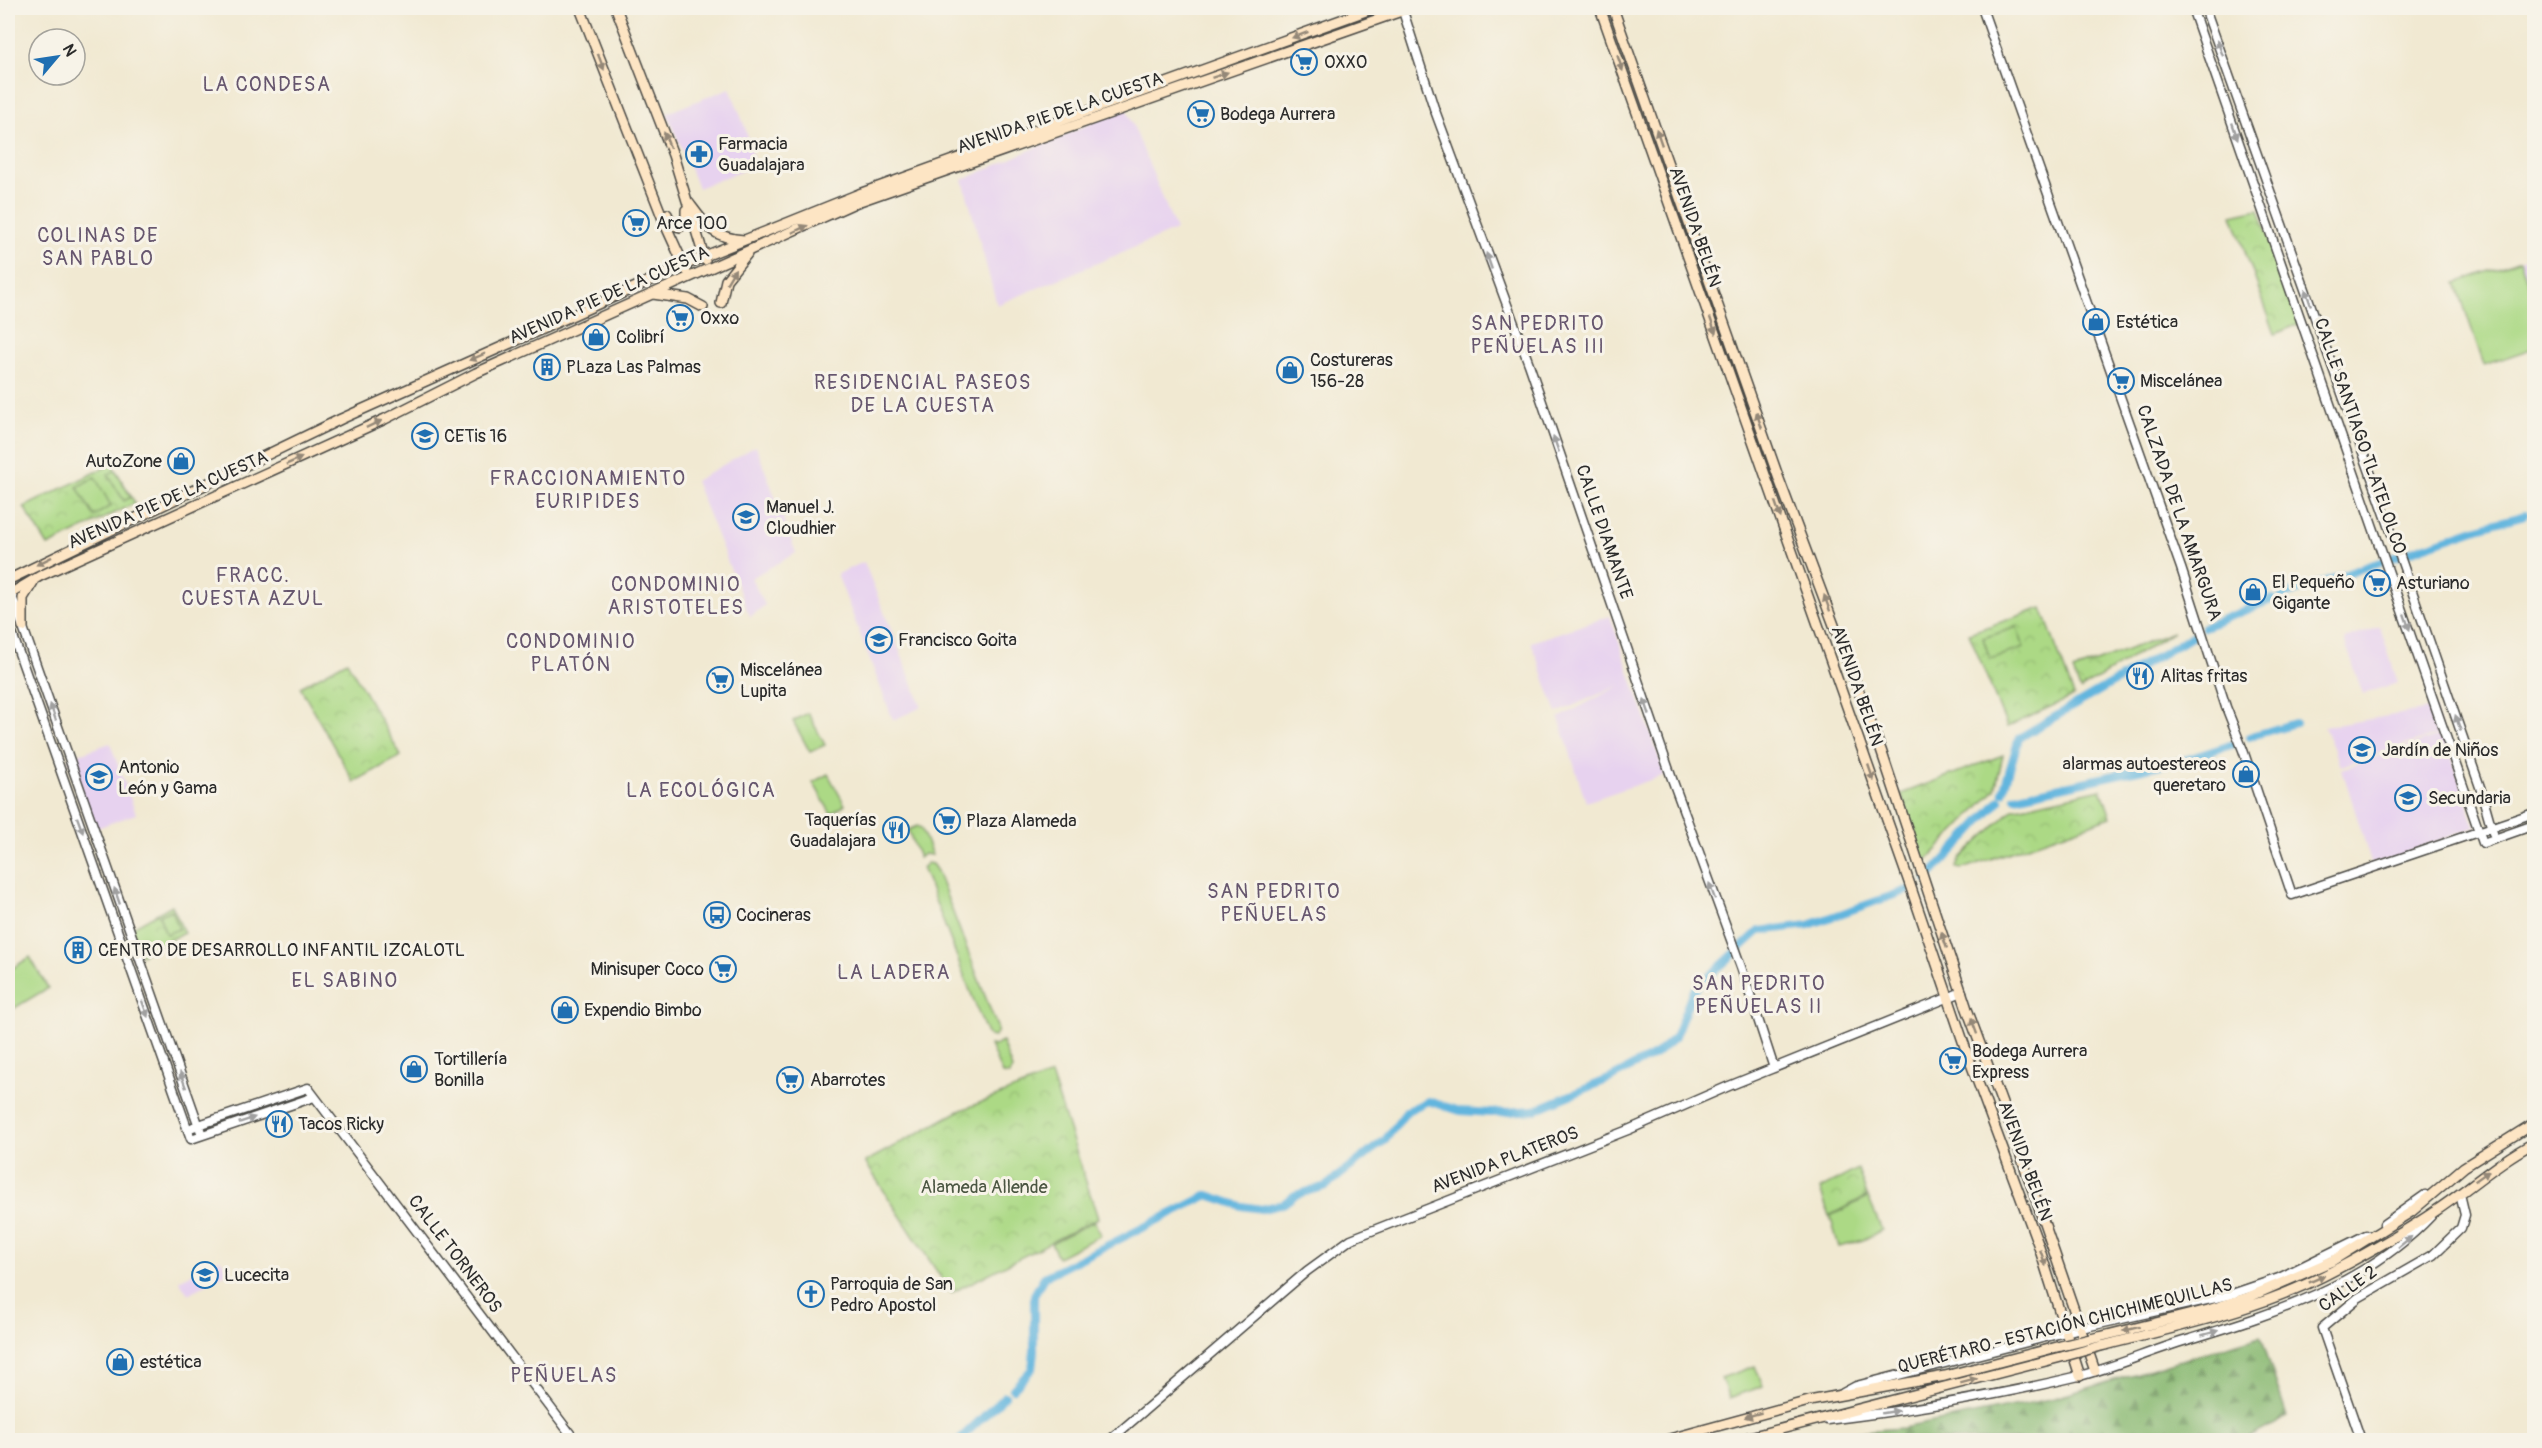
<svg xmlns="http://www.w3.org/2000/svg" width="2542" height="1448" font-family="Pangolin,sans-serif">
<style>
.built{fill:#e7d2ef}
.forest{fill:url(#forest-firs);stroke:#5a724e;stroke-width:1.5}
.park{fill:url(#park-crowns);stroke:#6c8258;stroke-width:1.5}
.garden{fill:#acd985;stroke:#6c8258;stroke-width:1.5}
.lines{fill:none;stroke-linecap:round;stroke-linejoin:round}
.canal{stroke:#62b5de;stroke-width:8}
.tertiary-casing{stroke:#494844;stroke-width:11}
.secondary-casing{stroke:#494844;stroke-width:12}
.tertiary{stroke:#fff;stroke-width:8}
.secondary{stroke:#fde5c4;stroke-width:9}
.secondary-bridge-casing{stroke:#494844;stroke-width:12;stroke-linecap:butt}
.secondary-bridge{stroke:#fde5c4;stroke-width:9}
.oneway{fill:#948878}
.oneway2{fill:#a0a0a0}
.labels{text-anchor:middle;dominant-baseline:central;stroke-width:6;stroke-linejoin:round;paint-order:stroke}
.poi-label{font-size:18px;fill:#2b2b2b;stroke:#f7f3e8;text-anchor:start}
.street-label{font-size:18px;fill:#2b2b2b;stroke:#f7f3e8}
.park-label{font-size:18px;fill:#4b5642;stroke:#f7f3e8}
.neighbourhood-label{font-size:20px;letter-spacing:1.5px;fill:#66566e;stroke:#f7f3e8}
</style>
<defs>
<pattern id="forest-firs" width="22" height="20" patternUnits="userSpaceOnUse" patternTransform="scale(1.5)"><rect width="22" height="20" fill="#89b972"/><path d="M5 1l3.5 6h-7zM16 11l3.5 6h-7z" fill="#70975e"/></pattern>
<pattern id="park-crowns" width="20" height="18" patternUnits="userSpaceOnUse" patternTransform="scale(1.5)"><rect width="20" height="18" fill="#acd985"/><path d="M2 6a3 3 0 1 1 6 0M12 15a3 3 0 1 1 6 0" fill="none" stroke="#94ba73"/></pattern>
</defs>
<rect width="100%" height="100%" fill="#f7f3e8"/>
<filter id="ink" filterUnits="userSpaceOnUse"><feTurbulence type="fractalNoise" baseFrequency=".0167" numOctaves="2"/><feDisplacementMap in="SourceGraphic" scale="12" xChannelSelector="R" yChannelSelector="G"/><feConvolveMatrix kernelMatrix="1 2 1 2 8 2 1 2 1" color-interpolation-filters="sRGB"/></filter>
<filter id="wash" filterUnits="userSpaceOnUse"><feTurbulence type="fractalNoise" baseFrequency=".008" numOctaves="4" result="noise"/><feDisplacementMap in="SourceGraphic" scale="24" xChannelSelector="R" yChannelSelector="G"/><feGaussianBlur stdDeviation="1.35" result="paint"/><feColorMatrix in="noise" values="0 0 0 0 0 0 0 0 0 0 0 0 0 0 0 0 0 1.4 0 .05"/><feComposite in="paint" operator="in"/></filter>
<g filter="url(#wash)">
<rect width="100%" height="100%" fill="#f1e9d2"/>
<path class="built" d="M730,88L745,127L755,166L698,188L667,113Z
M1126,108L1176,230L997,305L963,180Z
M2534,254V301L2520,260Z
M756,446L796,553L751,578L765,605L750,617L695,481Z
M864,562L922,707L893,720L837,574Z
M1610,616L1665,775L1586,802L1559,718L1622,684L1557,713L1531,642Z
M2380,627L2398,683L2363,694L2344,639Z
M2435,708L2442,733L2341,766L2324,727Z
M2444,734L2475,827L2372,865L2342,769Z
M110,743L136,814L94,829L68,758Z
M220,1259L230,1271L188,1294L179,1280Z"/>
<path class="forest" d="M2261,1336L2287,1417L2245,1440H1802L1822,1434L1903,1428L2055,1398Z"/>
<path class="park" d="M2259,209L2299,324L2275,334L2232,215Z
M112,464L135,503L48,546L24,507Z
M2042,608L2074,696L2007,727L1969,633Z
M2173,632L2080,690L2073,671Z
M347,661L401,756L354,782L300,687Z
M2003,755L1995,790L1924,863L1901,794Z
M2101,789L2111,817L1962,869L1956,868L1961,858L2013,809Z
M172,905L184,933L141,955L131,928Z
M1051,1075L1098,1218L951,1293L865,1162L959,1111Z
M1858,1169L1867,1196L1829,1216L1820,1189Z"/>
<path class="garden" d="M2520,260L2534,301V348L2484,365L2456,283Z
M115,470L131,497L124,501L108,475Z
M95,477L111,506L94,516L77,487Z
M2017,627L2024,648L1990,659L1983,638Z
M808,713L825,745L810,752L793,721Z
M828,774L845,805L831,814L813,782Z
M917,826L921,828L932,855L924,854L919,858L908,830Z
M927,863L932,864L937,871L997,1027V1033L994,1037L989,1036L986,1032L926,877L922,868Z
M172,910L179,929L166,934L159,915Z
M30,957L48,988L8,1012V971Z
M1002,1042L1012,1069L1009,1075L1002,1074L990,1045L995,1046Z
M1868,1197L1882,1230L1863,1240L1839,1247L1830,1216Z
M1094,1221L1101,1235L1058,1257L1051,1243Z
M1755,1366L1763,1386L1729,1398L1721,1378Z"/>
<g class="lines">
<path class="canal" d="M2282,596L2478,528L2525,515
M2204,627L2273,599
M2249,737L2295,723
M2003,792L2019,738L2196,634
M2015,797L2188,759L2234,744
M1927,879L2000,800
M1013,1389L1032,1369L1034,1351V1295L1044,1277L1208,1195L1241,1206L1262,1209L1283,1204L1295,1195L1326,1186L1385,1140L1407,1111L1428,1101L1460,1111L1491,1113L1535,1110L1609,1079L1656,1054L1675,1037L1693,991L1759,931L1809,925L1908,890
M959,1440L1005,1396"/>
</g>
</g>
<g filter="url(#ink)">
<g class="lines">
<defs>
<path id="tertiary" d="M1402,8L1434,108L1529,364L1671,776L1741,967L1774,1068
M1982,8L2181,568L2226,707L2243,750L2292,895L2534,813
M2192,8L2483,843L2534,825
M2205,8L2403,565L2480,787L2493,833
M8,585L202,1135
M8,622L191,1139L314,1097
M193,1127L308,1088L575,1440
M2384,1224L2425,1195
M1843,1393L1856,1386L2081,1328L2229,1295L2279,1278L2366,1235
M1827,1420C1912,1410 1996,1396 2079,1376C2115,1367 2150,1351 2187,1340C2275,1313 2366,1285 2431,1216
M1110,1440L1307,1271L1351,1239L1628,1130L1729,1086L1962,992
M2361,1440L2322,1328L2358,1298L2433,1255L2461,1228L2465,1215L2460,1194"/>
<path id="secondary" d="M580,8L665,224L686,270
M616,8L673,155L705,260
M1600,8L1909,882L1967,1053L2038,1244L2080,1376
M1613,8L1779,479L1881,750L1967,1009L2017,1144L2095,1371
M689,203C706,226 713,238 744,240
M667,214L672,225L680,227L686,222V210
M653,294L688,299L703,307
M721,303L726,280L747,254
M8,580L341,419L705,256L859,194L1374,8
M8,595L40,576L385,419L476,373L857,202L1410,8
M23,627V598L33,582
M8,628L11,632
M2099,1337L2208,1310L2249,1297L2332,1261L2411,1212L2464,1167L2534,1123
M2101,1346C2180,1326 2263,1309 2335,1270C2369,1252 2405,1232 2437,1210C2470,1188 2499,1161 2534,1143
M1666,1440L1809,1401L1945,1376L2061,1346
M1738,1440L2065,1356"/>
</defs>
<use href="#tertiary" class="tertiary-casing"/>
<use href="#secondary" class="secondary-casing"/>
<use href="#tertiary" class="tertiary"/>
<use href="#secondary" class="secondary"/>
<defs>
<path id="secondary-bridge" d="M2061,1346L2099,1337
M2065,1356L2101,1346"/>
</defs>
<use href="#secondary-bridge" class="secondary-bridge-casing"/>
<use href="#secondary-bridge" class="secondary-bridge"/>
</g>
<defs><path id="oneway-solid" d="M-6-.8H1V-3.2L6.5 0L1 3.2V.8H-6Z" transform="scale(1.5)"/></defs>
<g class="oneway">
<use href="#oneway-solid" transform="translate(1300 35) rotate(160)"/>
<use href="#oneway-solid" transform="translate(601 62) rotate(69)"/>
<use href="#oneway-solid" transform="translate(1620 63) rotate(71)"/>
<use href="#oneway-solid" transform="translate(1220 75) rotate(-19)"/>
<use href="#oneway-solid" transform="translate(1659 137) rotate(-109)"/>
<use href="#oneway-solid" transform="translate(667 140) rotate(-111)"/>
<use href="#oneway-solid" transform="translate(800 229) rotate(-25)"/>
<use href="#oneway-solid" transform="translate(731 276) rotate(-59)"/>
<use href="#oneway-solid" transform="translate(1713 326) rotate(71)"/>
<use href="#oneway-solid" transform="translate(477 357) rotate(157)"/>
<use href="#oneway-solid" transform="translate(1759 420) rotate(-109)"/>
<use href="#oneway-solid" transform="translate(374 424) rotate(-25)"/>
<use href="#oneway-solid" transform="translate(294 461) rotate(-24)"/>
<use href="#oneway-solid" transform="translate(1778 510) rotate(71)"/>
<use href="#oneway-solid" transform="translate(44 561) rotate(153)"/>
<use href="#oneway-solid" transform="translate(1827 603) rotate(-110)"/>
<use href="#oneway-solid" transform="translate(1871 773) rotate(71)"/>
<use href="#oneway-solid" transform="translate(1944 940) rotate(-109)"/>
<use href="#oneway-solid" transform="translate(1974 1026) rotate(-110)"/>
<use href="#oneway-solid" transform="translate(2482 1176) rotate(-35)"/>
<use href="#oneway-solid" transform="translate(2043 1258) rotate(71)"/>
<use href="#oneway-solid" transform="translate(2317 1279) rotate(-24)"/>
<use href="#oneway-solid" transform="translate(2131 1329) rotate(166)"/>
<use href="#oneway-solid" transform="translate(1969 1381) rotate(-15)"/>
<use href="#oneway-solid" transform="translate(1753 1415) rotate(164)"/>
</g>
<g class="oneway2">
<use href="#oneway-solid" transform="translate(2220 48) rotate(-110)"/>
<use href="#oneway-solid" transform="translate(2235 131) rotate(71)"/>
<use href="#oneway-solid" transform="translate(1489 261) rotate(-109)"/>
<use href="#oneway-solid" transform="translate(2308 297) rotate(-109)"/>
<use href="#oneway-solid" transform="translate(1556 444) rotate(-109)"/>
<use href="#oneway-solid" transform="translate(2407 622) rotate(71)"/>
<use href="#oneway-solid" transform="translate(1647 707) rotate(-109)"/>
<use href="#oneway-solid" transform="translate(53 712) rotate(-109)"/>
<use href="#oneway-solid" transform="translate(2458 723) rotate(-109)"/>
<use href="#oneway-solid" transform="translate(80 825) rotate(70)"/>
<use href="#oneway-solid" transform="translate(1712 891) rotate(-110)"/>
<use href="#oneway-solid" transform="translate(117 896) rotate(-109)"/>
<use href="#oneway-solid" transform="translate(145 1009) rotate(70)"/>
<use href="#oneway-solid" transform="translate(183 1080) rotate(-110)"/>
<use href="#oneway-solid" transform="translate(247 1120) rotate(-19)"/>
<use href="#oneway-solid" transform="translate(2405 1242) rotate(-39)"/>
<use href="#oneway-solid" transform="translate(2210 1333) rotate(-16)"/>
<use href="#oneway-solid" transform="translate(1890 1412) rotate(-9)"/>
</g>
</g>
<defs>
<symbol id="supermarket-ring" viewBox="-11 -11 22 22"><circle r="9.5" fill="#f7f3e8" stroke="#1f6fb2" stroke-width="1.5"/><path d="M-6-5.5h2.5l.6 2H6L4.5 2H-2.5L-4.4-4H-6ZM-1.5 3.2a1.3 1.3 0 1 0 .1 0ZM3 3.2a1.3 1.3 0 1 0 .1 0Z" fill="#1f6fb2"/></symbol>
<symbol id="pharmacy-ring" viewBox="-11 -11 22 22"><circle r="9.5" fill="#f7f3e8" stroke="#1f6fb2" stroke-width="1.5"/><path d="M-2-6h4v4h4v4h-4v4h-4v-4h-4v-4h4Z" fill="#1f6fb2"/></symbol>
<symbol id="shop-ring" viewBox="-11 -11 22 22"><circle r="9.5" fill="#f7f3e8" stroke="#1f6fb2" stroke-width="1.5"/><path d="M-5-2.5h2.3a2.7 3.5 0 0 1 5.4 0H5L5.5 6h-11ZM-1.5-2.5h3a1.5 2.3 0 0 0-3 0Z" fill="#1f6fb2"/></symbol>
<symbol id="building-ring" viewBox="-11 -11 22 22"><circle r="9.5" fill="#f7f3e8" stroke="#1f6fb2" stroke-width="1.5"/><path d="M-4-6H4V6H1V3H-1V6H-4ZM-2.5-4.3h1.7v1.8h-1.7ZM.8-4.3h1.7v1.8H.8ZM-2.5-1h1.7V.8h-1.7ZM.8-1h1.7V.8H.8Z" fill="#1f6fb2"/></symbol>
<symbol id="school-ring" viewBox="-11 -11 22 22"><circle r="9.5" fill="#f7f3e8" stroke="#1f6fb2" stroke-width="1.5"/><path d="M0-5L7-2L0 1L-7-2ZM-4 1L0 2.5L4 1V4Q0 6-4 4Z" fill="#1f6fb2"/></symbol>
<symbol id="restaurant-ring" viewBox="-11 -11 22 22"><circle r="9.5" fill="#f7f3e8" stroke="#1f6fb2" stroke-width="1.5"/><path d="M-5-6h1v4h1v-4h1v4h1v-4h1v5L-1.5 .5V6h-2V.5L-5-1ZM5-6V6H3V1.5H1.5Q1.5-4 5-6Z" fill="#1f6fb2"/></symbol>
<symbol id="bus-ring" viewBox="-11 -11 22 22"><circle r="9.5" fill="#f7f3e8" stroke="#1f6fb2" stroke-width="1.5"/><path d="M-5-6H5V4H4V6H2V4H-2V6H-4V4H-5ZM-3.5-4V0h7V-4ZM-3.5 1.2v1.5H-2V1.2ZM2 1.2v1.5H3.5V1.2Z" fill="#1f6fb2"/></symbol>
<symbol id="church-ring" viewBox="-11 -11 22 22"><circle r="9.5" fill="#f7f3e8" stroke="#1f6fb2" stroke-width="1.5"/><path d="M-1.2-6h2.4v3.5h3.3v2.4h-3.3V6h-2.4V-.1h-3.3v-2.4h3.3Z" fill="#1f6fb2"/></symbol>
</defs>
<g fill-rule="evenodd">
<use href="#supermarket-ring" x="1289" y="47" width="30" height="30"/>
<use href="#supermarket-ring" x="1186" y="99" width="30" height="30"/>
<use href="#pharmacy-ring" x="684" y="139" width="30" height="30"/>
<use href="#supermarket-ring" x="621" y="208" width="30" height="30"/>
<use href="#supermarket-ring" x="665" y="303" width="30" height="30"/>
<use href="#shop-ring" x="2081" y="307" width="30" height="30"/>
<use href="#shop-ring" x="581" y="322" width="30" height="30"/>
<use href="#building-ring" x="532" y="352" width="30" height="30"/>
<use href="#shop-ring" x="1275" y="355" width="30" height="30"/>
<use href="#supermarket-ring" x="2106" y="366" width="30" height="30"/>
<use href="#school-ring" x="410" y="421" width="30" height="30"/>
<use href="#shop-ring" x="166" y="446" width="30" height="30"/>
<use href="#school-ring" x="731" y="502" width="30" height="30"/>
<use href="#supermarket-ring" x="2362" y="568" width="30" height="30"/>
<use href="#shop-ring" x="2238" y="577" width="30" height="30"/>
<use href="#school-ring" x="864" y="625" width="30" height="30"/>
<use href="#restaurant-ring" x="2125" y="661" width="30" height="30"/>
<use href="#supermarket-ring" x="705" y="665" width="30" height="30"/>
<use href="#school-ring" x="2347" y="735" width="30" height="30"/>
<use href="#shop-ring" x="2231" y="759" width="30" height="30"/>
<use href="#school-ring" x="84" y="762" width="30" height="30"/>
<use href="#school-ring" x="2393" y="783" width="30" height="30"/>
<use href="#supermarket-ring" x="932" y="806" width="30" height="30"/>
<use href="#restaurant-ring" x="881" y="815" width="30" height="30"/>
<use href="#bus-ring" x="702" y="900" width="30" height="30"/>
<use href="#building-ring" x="63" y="935" width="30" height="30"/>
<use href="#supermarket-ring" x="708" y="954" width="30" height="30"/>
<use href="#shop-ring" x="550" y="995" width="30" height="30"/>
<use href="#supermarket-ring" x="1938" y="1046" width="30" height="30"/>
<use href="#shop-ring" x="399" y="1054" width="30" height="30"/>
<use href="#supermarket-ring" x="775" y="1065" width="30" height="30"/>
<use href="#restaurant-ring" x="264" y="1109" width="30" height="30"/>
<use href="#school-ring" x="190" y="1260" width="30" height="30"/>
<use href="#church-ring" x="796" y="1279" width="30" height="30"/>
<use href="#shop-ring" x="105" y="1347" width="30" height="30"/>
</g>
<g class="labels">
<g class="poi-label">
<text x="1324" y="62">OXXO</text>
<text x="1220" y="114">Bodega Aurrera</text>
<text x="718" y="144">Farmacia<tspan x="718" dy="21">Guadalajara</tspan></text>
<text x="656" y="223">Arce 100</text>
<text x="700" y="318">Oxxo</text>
<text x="2116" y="322">Estética</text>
<text x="616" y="337">Colibrí</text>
<text x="1310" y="360">Costureras<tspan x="1310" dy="21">156-28</tspan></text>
<text x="566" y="367">PLaza Las Palmas</text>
<text x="2140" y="381">Miscelánea</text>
<text x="444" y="436">CETis 16</text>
<text x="162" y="461" text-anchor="end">AutoZone</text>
<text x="766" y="507">Manuel J.<tspan x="766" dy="21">Cloudhier</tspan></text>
<text x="2272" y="582">El Pequeño<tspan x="2272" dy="21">Gigante</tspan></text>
<text x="2396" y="583">Asturiano</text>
<text x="898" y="640">Francisco Goita</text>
<text x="740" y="670">Miscelánea<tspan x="740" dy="21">Lupita</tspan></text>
<text x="2160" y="676">Alitas fritas</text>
<text x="2382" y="750">Jardín de Niños</text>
<text x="2226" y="764" text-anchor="end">alarmas autoestereos<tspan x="2226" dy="21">queretaro</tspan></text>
<text x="118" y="767">Antonio<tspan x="118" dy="21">León y Gama</tspan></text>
<text x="2428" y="798">Secundaria</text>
<text x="876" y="820" text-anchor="end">Taquerías<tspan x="876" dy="21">Guadalajara</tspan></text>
<text x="966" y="821">Plaza Alameda</text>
<text x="736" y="915">Cocineras</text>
<text x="98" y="950">CENTRO DE DESARROLLO INFANTIL IZCALOTL</text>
<text x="704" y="969" text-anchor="end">Minisuper Coco</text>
<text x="584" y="1010">Expendio Bimbo</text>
<text x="1972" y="1051">Bodega Aurrera<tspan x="1972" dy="21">Express</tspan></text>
<text x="434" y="1059">Tortillería<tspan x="434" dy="21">Bonilla</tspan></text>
<text x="810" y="1080">Abarrotes</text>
<text x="298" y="1124">Tacos Ricky</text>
<text x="224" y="1275">Lucecita</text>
<text x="830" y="1284">Parroquia de San<tspan x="830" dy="21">Pedro Apostol</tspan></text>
<text x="140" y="1362">estética</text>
</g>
<g class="street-label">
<text transform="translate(1060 113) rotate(-19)">AVENIDA PIE DE LA CUESTA</text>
<text transform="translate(1695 227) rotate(71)">AVENIDA BELÉN</text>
<text transform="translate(609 295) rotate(-24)">AVENIDA PIE DE LA CUESTA</text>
<text transform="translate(2360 436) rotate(71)">CALLE SANTIAGO TLATELOLCO</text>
<text transform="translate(168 500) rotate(-24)">AVENIDA PIE DE LA CUESTA</text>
<text transform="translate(2179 513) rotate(71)">CALZADA DE LA AMARGURA</text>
<text transform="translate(1604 532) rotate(71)">CALLE DIAMANTE</text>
<text transform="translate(1857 686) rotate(71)">AVENIDA BELÉN</text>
<text transform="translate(1505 1160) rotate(-21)">AVENIDA PLATEROS</text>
<text transform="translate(2025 1161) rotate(70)">AVENIDA BELÉN</text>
<text transform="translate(455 1254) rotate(53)">CALLE TORNEROS</text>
<text transform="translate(2348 1289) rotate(-35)">CALLE 2</text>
<text transform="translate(2065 1326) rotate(-14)">QUERÉTARO - ESTACIÓN CHICHIMEQUILLAS</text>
</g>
<g class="park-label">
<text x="984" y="1187">Alameda Allende</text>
</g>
<g class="neighbourhood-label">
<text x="267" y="84">LA CONDESA</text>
<text x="98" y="235">COLINAS DE<tspan x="98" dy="23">SAN PABLO</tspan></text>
<text x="1538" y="323">SAN PEDRITO<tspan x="1538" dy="23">PEÑUELAS III</tspan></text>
<text x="923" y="382">RESIDENCIAL PASEOS<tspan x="923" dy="23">DE LA CUESTA</tspan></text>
<text x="588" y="478">FRACCIONAMIENTO<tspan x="588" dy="23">EURIPIDES</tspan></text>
<text x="253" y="575">FRACC.<tspan x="253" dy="23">CUESTA AZUL</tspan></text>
<text x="676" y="584">CONDOMINIO<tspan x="676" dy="23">ARISTOTELES</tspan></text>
<text x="571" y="641">CONDOMINIO<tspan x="571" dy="23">PLATÓN</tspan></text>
<text x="701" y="790">LA ECOLÓGICA</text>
<text x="1274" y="891">SAN PEDRITO<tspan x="1274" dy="23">PEÑUELAS</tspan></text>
<text x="894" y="972">LA LADERA</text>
<text x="345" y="980">EL SABINO</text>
<text x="1759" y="983">SAN PEDRITO<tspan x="1759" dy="23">PEÑUELAS II</tspan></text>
<text x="564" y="1375">PEÑUELAS</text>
</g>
</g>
<rect width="2542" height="1448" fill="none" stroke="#f7f3e8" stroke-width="30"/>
<g transform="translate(57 57) rotate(61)"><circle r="28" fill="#f7f3e8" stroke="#a5a39c" stroke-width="1.5"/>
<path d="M0-4.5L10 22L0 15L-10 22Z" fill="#1f6fb2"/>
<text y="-9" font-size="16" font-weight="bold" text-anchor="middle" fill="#2b2b2b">N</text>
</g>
</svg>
